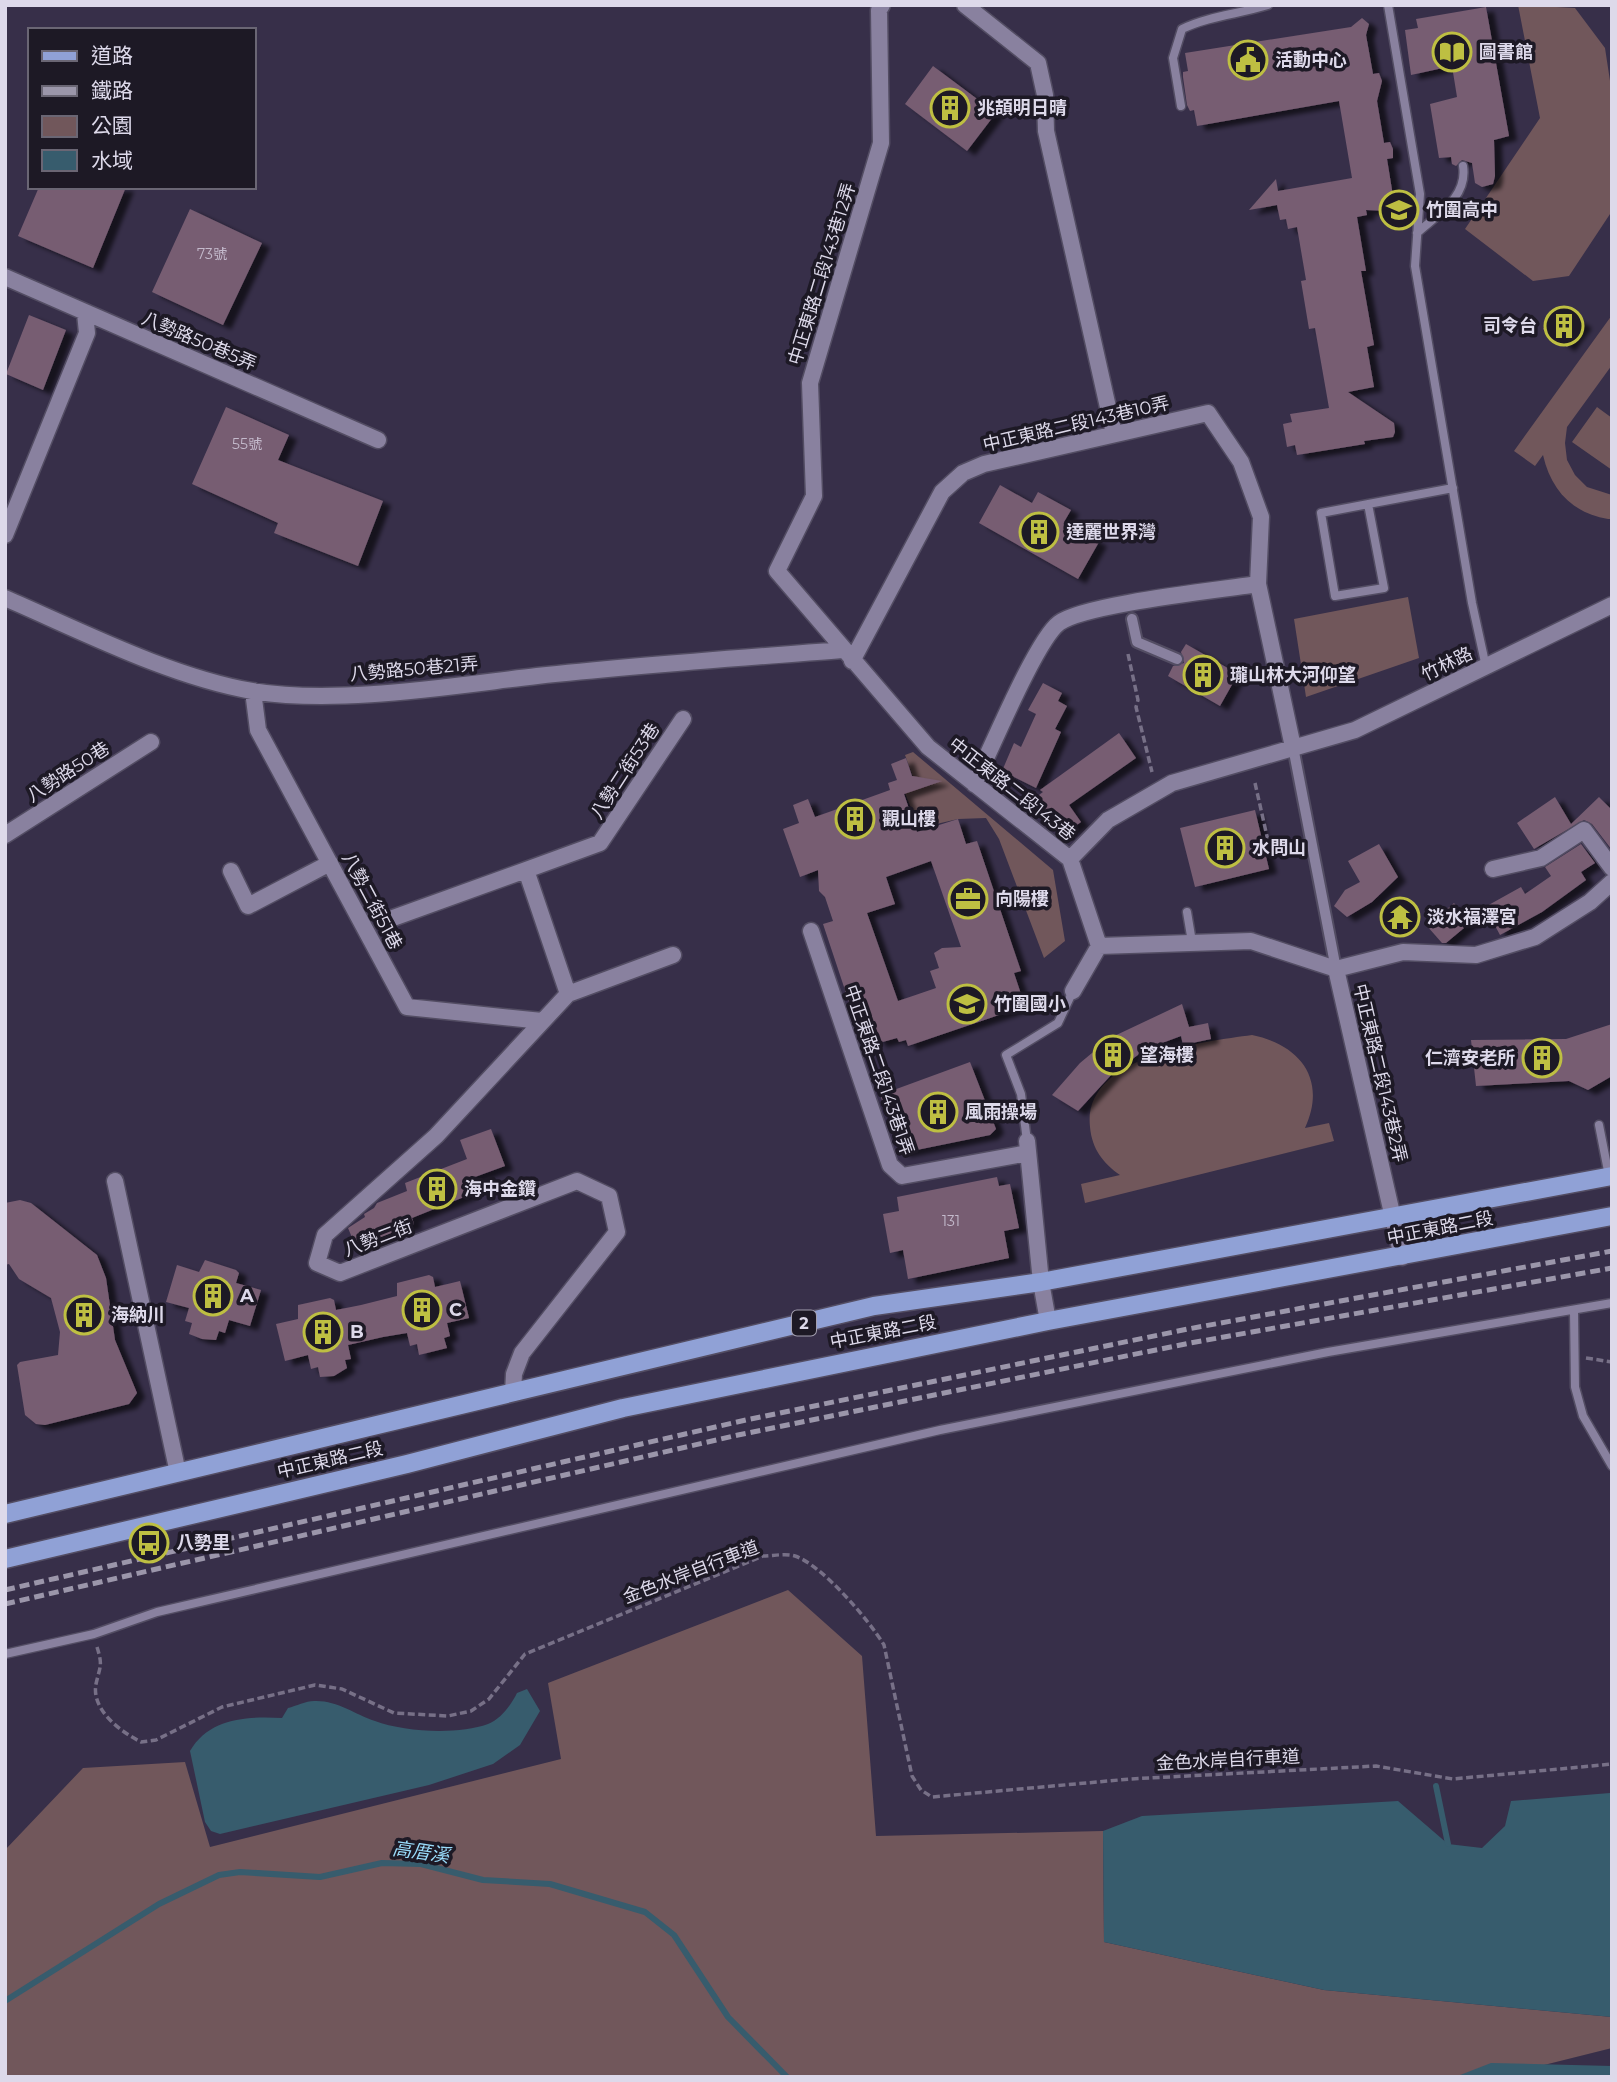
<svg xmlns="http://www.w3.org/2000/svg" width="1617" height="2082" font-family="Montserrat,'Noto Sans TC',sans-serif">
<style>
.green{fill:#71575b}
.water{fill:#375c6d}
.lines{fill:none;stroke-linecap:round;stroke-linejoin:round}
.stream{stroke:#375c6d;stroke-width:6}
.building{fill:#775d72;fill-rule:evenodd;filter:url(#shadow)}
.service-casing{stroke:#534d63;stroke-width:11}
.pedestrian-casing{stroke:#534d63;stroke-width:14}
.minor-casing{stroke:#534d63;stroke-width:19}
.primary-casing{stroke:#534d63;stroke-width:21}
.path{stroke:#777087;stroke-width:3.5;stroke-dasharray:7 3.5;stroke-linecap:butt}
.service{stroke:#89819f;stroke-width:8}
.pedestrian{stroke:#89819f;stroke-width:10}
.minor{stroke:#89819f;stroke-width:16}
.primary{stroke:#90a1d6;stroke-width:18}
.rail{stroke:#9b96aa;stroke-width:5;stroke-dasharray:10 5;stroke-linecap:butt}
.labels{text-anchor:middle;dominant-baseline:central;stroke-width:7;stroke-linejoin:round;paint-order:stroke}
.number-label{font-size:14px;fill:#c4bacc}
.shield{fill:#1d1925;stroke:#a39faf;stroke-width:2}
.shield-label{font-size:16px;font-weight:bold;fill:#ddd9ea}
.poi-label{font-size:18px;font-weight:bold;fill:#ddd9ea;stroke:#1d1925;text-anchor:start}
.street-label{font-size:18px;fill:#ddd9ea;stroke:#1d1925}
.water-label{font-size:19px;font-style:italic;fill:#99dcfb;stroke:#1d1925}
</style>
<defs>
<filter id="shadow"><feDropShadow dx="8" dy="4.5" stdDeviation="2" flood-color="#0009"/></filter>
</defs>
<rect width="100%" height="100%" fill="#372f49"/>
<path class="green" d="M1518,5L1575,8L1605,48L1612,94V211L1569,276L1533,281L1465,229L1540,118Z
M1612,315V365L1567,427L1565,443L1567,460L1575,475L1587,487L1612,495V519H1608C1572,513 1551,490 1543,455L1535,466L1514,451Z
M1597,407L1612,418V470L1572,442Z
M1408,597L1419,658L1306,697L1294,619Z
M913,752L1053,870L1065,941L1044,958L999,839L986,818L958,819L919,828L905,793L921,781L913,777L905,755Z
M1252,1035C1301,1045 1327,1080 1305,1128L1329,1123L1334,1141L1085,1203L1081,1184L1120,1175C1103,1163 1092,1149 1090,1127C1082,1056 1202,1042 1252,1035Z
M788,1590L862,1656L876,1836L1103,1831L1104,1942L1324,1990L1612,2017V2048L1496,2077H5V1850L83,1768L185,1762L210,1847L561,1759L548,1683Z"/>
<path class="water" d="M527,1689L540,1711L520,1745L493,1764L429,1785L220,1834L211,1831L205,1822L190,1751C209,1718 247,1716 282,1718L288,1708C296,1706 306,1701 314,1701C337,1700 354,1714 375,1721C404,1732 458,1735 488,1724C501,1719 511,1705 517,1693Z
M1610,1793L1612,2017L1324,1990L1104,1942L1103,1831L1142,1816L1398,1801L1448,1844L1482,1848L1505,1826L1511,1801Z
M1491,2063L1612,2066V2077H1455Z"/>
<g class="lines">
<path class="stream" d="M1436,1786L1448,1844
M5,2001L159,1904L219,1875L240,1872L320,1877L382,1863L421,1864L483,1880L550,1884L645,1912L674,1935L728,2017L787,2077"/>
</g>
<path class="building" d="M1486,7L1509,136L1494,140L1495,176L1493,184L1482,187L1475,183L1472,163L1462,160L1456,166L1452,164L1451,157L1439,158L1430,104L1457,97L1452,66L1411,75L1405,30L1418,28L1416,19Z
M1362,18L1369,24L1366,35L1373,74L1379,73L1382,81L1377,101L1384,143L1390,142L1393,149V158L1387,159L1394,202L1388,211L1366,210L1367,215L1357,217L1366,271H1361L1374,345L1367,347L1374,387L1348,392L1394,423L1395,432L1393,437L1364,441L1365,444L1297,455L1295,445L1287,447L1283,424L1292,422L1290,414L1329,408L1315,328L1309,329L1301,281L1306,280L1297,227L1288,229L1286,219L1280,220L1277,205L1249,210L1276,179L1278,191L1352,178L1339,101L1197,126L1194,110L1190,111L1187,105L1183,77V72L1188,71L1185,53L1351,27Z
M933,66L996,113L967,151L905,104Z
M39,187H126L93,268L18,236Z
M190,209L262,243L223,325L152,292Z
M1559,306L1584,324L1567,347L1543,329Z
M29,315L66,330L43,390L6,374Z
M226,407L289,435L278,460L383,501L358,566L274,533L278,523L192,484Z
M1000,485L1032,503L1038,492L1071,510L1064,522L1099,542L1078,579L979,523Z
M1186,644L1238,674L1220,706L1168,676L1173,666L1184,663L1181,652Z
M1043,683L1062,693L1058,701L1067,706L1055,729L1061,732L1036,788L1002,771L1014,743L1021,747L1036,714L1028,710Z
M1119,733L1136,758L1069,805L1081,822L1063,835L1035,798L1043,792L1040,790Z
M906,758L912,776L942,781L904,794L917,832L958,819L966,844L977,841L1021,971L1014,973L1025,1006L908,1046L906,1040L899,1042L897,1038L879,1043L868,1026L858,1029L823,924L833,921L825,897L819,891L818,870L800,877L783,829L799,823L793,805L808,799L815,817L890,790L888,783L897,780L891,764ZM931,861L961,947L942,948L934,953L939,968L930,971L936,988L898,1001L867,913L895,904L886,877Z
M1555,797L1571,824L1599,797L1612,810V850L1592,824L1584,820L1534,849L1517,823Z
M1255,810L1269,869L1195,887L1180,828Z
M1379,844L1398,877L1372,902L1347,917L1334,906L1345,890L1360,882L1348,861Z
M1581,844L1595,863L1581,872L1586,880L1542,912L1500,935L1485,907L1521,887L1525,894L1551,876L1545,867Z
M1454,903L1470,923L1446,943H1442L1427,926Z
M1182,1004L1189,1027L1208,1023L1211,1039L1183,1045L1181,1036L1146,1049L1112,1074L1078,1111L1052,1095L1080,1063L1110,1038Z
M1612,1024V1076L1588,1090L1569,1081L1476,1086L1471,1040L1566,1039Z
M970,1062L996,1129L990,1135L902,1153L880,1095Z
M491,1129L505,1166L464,1181L469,1195L412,1218L414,1224L356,1247L348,1228L365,1217L364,1214L374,1208L377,1203L407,1191L405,1183L467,1159L460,1140Z
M997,1177L999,1186L1010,1184L1019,1228L1004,1231L1009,1258L908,1279L903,1250L890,1253L883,1214L899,1211L897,1197Z
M20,1200L31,1203L97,1255L106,1278L115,1340L137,1393L129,1404L45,1425L36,1424L25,1415L17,1365L20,1362L58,1355L60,1332L51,1298L19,1279L9,1264L5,1265V1203Z
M205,1260L236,1270L239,1273L236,1283L261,1290L250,1326L229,1320L225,1333L219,1331L216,1340L202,1339L189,1334L192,1323L185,1321L189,1308L166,1302L177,1265L199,1272Z
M429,1275L433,1277L435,1287L460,1281L469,1318L447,1323L450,1336L444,1338L447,1348L419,1355L417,1344L410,1346L407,1333L383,1337L348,1345L351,1359L345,1360L347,1368L334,1376L320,1377L318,1367L311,1369L308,1355L285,1361L276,1324L298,1319V1305L330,1298L334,1300L336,1310L361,1305L397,1296V1283Z"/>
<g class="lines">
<defs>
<path id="service" d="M1388,5L1420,194L1415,266L1472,603L1486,667
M1181,106L1173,58L1182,29C1209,16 1239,14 1268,5
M1417,233C1438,214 1468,197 1463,166
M1368,504L1384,588L1335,596L1321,513L1453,488
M1187,912L1192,942
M1599,1125L1609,1176
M1027,1141L1021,1094L1006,1055L1058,1023L1073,991
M1574,1311L1575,1387L1583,1416L1612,1466
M5,1654L94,1634L157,1612L940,1430L1328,1352L1612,1303"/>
<path id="pedestrian" d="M1132,619L1137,642L1177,659
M1293,747L1336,969"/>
<path id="minor" d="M882,5L879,10L881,143L810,383L814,496L777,571L928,747L1070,859L1099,946L1073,991
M965,5L1038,63L1045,95L1046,131L1114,434
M5,277L378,440
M5,535L87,333L85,313
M1258,584L1293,747
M5,598C81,631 171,677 252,691C337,705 451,686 537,676C638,665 740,658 842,650
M852,661L942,492L963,473L984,464L1208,413L1241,462L1261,517L1258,584C1220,590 1084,604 1059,623C1036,640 990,752 974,784
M253,691L258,730L407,1007L542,1021
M5,835L151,742
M1070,859L1108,820L1172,783L1355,730L1612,605
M1493,869L1541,858L1584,830L1612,868
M231,871L248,906L330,863
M393,918L526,870
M811,931L890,1165L902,1176L1028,1153
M1099,946L1251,941L1336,969L1402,1257
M1336,969L1403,952L1476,955L1535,937L1590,902L1612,882
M568,994L526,870L600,843L683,719
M1027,1141L1041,1282L1048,1321
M115,1181L178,1473
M513,1393L514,1374L522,1353L617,1232L609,1196L577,1181L340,1273L317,1263L325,1235L436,1136L568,994L673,955"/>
<path id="primary" d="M5,1514L874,1306L1041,1282L1612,1176
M5,1559L407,1464L623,1408L1048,1321L1612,1216"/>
</defs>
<use href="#service" class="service-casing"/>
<use href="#pedestrian" class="pedestrian-casing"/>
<use href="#minor" class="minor-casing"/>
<use href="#primary" class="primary-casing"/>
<path class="path" d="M1128,654L1138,700L1136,707L1152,772
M1255,783L1271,854
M1586,1358L1612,1362
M97,1647C103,1666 100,1666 96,1684C91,1710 121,1732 141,1742L156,1740L222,1707L315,1685L342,1689L394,1713L448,1716L471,1711L489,1699L525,1654L763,1556C772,1556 786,1553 795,1556C822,1565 869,1620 884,1645L912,1776L921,1790L932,1797L1130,1779L1376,1766L1453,1779L1612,1764"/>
<use href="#service" class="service"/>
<use href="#pedestrian" class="pedestrian"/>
<use href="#minor" class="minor"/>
<use href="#primary" class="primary"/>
<path class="rail" d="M5,1590L746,1420L1188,1329L1612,1251
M5,1604L738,1435L1190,1343L1612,1268"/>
</g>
<defs>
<symbol id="library-ring" viewBox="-11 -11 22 22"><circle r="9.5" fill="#1d1925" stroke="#bebf42" stroke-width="1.5"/><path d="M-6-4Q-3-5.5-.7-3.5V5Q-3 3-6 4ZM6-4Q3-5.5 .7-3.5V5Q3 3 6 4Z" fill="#bebf42"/></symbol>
<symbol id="civic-ring" viewBox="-11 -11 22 22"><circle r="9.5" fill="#1d1925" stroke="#bebf42" stroke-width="1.5"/><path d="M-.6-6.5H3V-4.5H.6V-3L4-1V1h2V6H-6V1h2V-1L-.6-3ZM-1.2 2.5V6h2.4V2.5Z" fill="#bebf42"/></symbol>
<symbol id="building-ring" viewBox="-11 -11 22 22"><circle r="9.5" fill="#1d1925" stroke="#bebf42" stroke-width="1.5"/><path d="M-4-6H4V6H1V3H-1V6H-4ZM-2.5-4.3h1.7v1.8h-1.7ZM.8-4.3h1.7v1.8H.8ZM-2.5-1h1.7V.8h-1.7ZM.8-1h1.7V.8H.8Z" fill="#bebf42"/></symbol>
<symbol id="school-ring" viewBox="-11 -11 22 22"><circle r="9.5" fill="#1d1925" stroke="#bebf42" stroke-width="1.5"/><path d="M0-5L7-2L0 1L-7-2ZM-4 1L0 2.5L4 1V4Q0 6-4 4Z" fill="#bebf42"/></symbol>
<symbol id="office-ring" viewBox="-11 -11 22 22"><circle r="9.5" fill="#1d1925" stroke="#bebf42" stroke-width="1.5"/><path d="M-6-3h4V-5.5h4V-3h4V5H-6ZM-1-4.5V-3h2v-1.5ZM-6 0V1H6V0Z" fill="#bebf42"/></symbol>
<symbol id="temple-ring" viewBox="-11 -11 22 22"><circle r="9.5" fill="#1d1925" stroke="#bebf42" stroke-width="1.5"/><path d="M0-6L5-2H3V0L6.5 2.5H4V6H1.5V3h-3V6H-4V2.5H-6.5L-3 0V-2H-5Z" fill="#bebf42"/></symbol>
<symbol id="bus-ring" viewBox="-11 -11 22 22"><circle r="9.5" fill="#1d1925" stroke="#bebf42" stroke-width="1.5"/><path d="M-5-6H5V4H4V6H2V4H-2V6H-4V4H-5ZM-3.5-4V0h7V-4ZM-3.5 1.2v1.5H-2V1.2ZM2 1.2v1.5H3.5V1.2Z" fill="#bebf42"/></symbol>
</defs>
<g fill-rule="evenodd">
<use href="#library-ring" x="1430" y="30" width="44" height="44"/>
<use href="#civic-ring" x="1226" y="38" width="44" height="44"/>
<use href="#building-ring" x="928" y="86" width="44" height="44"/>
<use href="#school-ring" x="1377" y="188" width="44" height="44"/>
<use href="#building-ring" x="1542" y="304" width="44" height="44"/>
<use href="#building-ring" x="1017" y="510" width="44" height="44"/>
<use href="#building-ring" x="1181" y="653" width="44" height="44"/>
<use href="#building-ring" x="833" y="797" width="44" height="44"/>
<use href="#building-ring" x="1203" y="826" width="44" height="44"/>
<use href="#office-ring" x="946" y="877" width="44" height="44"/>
<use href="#temple-ring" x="1378" y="895" width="44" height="44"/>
<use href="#school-ring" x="945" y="982" width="44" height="44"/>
<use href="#building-ring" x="1091" y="1033" width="44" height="44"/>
<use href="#building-ring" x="1520" y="1036" width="44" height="44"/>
<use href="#building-ring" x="916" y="1090" width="44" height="44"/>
<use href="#building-ring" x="415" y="1167" width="44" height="44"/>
<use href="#building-ring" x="191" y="1274" width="44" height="44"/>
<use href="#building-ring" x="400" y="1288" width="44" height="44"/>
<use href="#building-ring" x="62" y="1293" width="44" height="44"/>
<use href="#building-ring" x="301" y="1310" width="44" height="44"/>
<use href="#bus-ring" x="127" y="1521" width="44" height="44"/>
</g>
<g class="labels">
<g class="number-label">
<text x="212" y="254">73號</text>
<text x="247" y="444">55號</text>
<text x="951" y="1221">131</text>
</g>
<rect class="shield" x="792" y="1310.5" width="24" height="25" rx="5"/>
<g class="shield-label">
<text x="804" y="1323">2</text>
</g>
<g class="poi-label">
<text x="1479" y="52">圖書館</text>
<text x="1275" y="60">活動中心</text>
<text x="977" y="108">兆頡明日晴</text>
<text x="1426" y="210">竹圍高中</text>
<text x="1537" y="326" text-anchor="end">司令台</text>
<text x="1066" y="532">達麗世界灣</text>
<text x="1230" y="675">瓏山林大河仰望</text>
<text x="882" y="819">觀山樓</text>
<text x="1252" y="848">水問山</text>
<text x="995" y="899">向陽樓</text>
<text x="1427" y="917">淡水福澤宮</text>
<text x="994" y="1004">竹圍國小</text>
<text x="1140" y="1055">望海樓</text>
<text x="1515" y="1058" text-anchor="end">仁濟安老所</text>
<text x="965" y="1112">風雨操場</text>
<text x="464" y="1189">海中金鑽</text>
<text x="240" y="1296">A</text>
<text x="449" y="1310">C</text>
<text x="111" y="1315">海納川</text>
<text x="350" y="1332">B</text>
<text x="176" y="1543">八勢里</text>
</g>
<g class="street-label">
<text transform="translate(822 274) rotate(-73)">中正東路二段143巷12弄</text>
<text transform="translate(199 341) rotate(23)">八勢路50巷5弄</text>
<text transform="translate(1076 424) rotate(-13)">中正東路二段143巷10弄</text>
<text transform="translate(1447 664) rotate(-26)">竹林路</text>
<text transform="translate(414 669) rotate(-5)">八勢路50巷21弄</text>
<text transform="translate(625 771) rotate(-57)">八勢二街53巷</text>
<text transform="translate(68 772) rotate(-33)">八勢路50巷</text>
<text transform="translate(1012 789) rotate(38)">中正東路二段143巷</text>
<text transform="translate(372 901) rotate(62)">八勢二街51巷</text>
<text transform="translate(879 1070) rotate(71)">中正東路二段143巷1弄</text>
<text transform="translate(1380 1073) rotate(77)">中正東路二段143巷2弄</text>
<text transform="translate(1440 1228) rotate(-11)">中正東路二段</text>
<text transform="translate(378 1238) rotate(-21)">八勢二街</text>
<text transform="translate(883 1332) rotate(-11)">中正東路二段</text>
<text transform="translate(330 1460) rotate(-13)">中正東路二段</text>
<text transform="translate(691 1572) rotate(-21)">金色水岸自行車道</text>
<text transform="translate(1228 1760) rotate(-3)">金色水岸自行車道</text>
</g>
<g class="water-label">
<text transform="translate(421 1852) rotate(8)">高厝溪</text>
</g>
</g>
<rect width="1617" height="2082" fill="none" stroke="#ddd9ea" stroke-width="14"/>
<rect x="28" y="28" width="228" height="161" fill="#1d1925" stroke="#6a6674" stroke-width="2"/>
<rect x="42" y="51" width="35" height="10" fill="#90a1d6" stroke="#6a6674" stroke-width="2"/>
<text x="91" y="63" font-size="21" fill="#ddd9ea">道路</text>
<rect x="42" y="86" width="35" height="10" fill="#9b96aa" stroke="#6a6674" stroke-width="2"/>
<text x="91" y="98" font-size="21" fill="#ddd9ea">鐵路</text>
<rect x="42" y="116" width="35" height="21" fill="#71575b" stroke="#6a6674" stroke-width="2"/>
<text x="91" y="133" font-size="21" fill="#ddd9ea">公園</text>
<rect x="42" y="150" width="35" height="21" fill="#375c6d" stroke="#6a6674" stroke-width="2"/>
<text x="91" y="168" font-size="21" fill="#ddd9ea">水域</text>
</svg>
